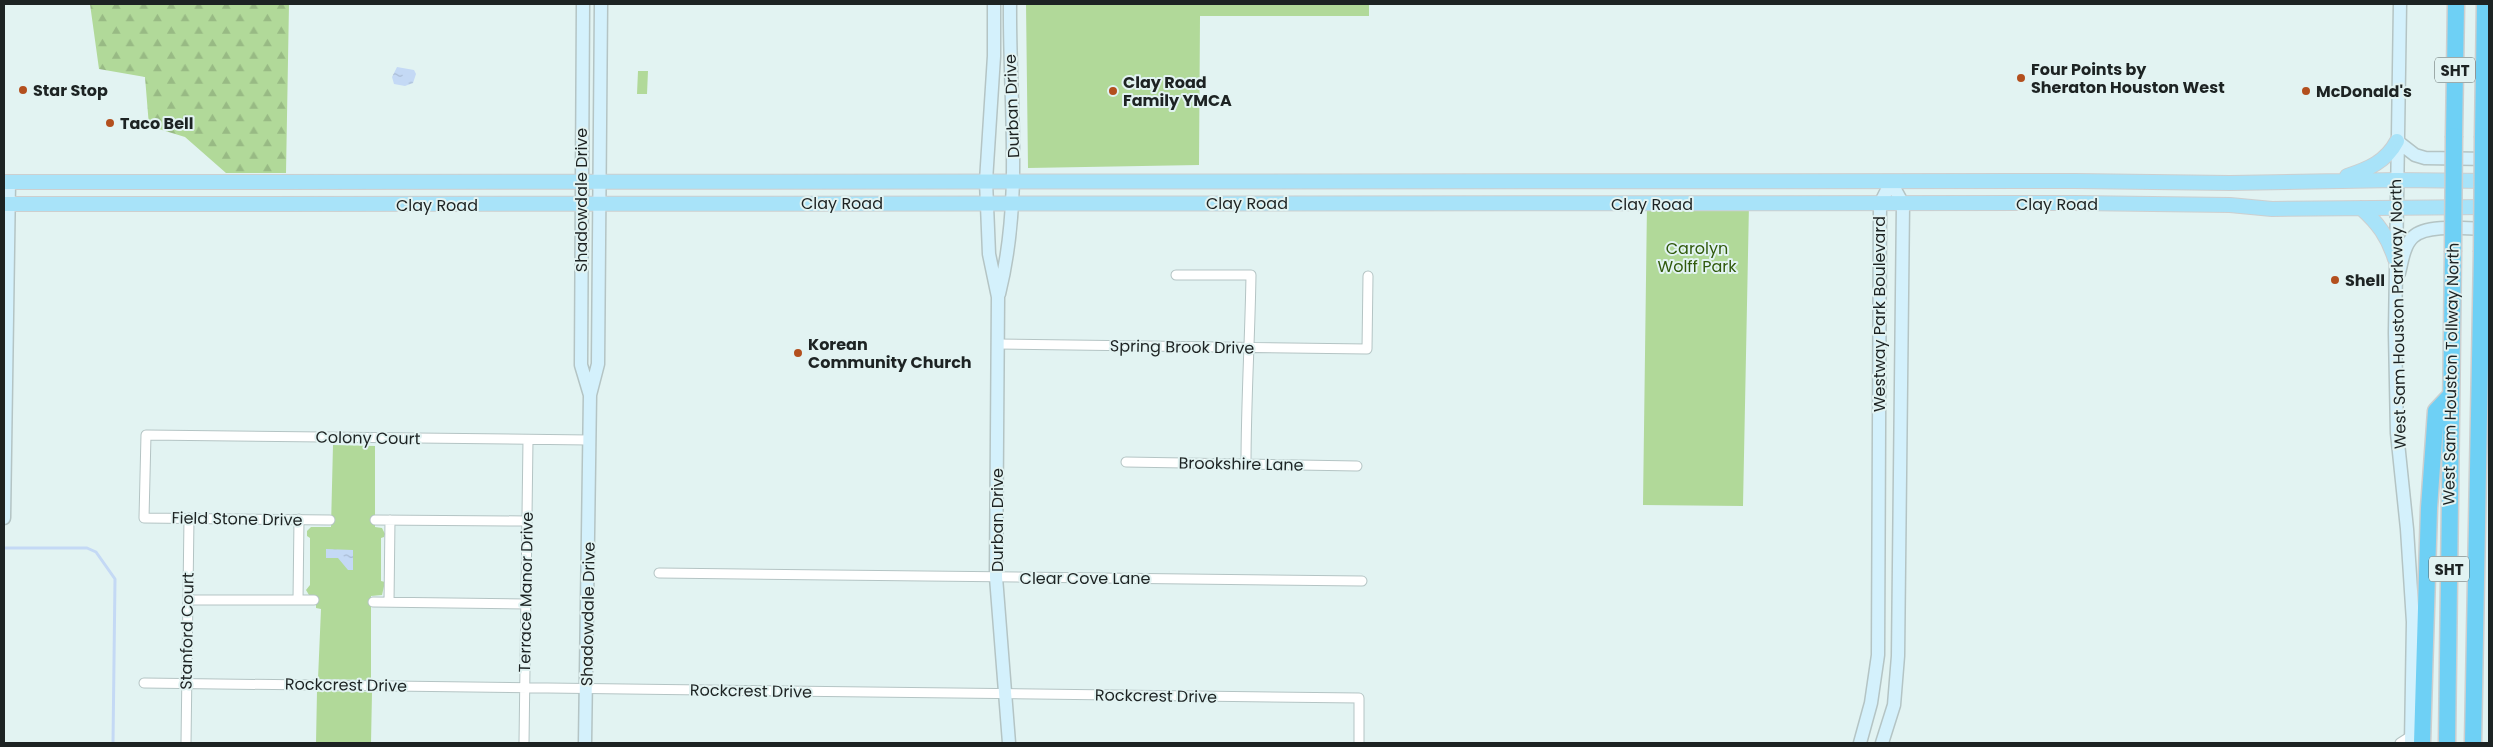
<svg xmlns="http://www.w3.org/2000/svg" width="2493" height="747" font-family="Poppins,sans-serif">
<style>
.green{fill:#b1d999}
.forest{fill:url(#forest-firs)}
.water{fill:url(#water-ripples)}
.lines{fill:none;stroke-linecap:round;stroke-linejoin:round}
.stream{stroke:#c4d9f5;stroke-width:3}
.street-casing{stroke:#b4c4c4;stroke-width:11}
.secondary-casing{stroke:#b4c4c4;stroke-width:15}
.primary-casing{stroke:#cdcfcf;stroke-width:16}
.highway-casing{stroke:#cdcfcf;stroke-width:19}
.street{stroke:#fff;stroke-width:9}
.secondary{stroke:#d4f1fc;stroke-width:12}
.primary{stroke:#a8e3f9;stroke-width:14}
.highway{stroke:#6ed0f5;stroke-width:16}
.highway-bridge-casing{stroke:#cdcfcf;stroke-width:19;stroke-linecap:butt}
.highway-bridge{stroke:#6ed0f5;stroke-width:16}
.poi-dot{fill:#b34f1e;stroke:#e2f3f2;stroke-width:2}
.labels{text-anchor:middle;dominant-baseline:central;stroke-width:4;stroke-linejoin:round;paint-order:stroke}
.shield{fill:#e2f3f2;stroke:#586161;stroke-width:1}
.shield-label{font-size:15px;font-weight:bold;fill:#1d2323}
.poi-label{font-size:16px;font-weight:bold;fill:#1d2323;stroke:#e2f3f2;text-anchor:start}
.street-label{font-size:16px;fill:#1d2323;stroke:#e2f3f2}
.park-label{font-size:16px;fill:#30590b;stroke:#e2f3f2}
</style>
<defs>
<pattern id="forest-firs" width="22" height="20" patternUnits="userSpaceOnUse" patternTransform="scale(1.25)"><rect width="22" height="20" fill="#b1d999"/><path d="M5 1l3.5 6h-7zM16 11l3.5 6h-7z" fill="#98ba84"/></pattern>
<pattern id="water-ripples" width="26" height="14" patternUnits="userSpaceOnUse" patternTransform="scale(1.25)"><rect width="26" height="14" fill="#c4d9f5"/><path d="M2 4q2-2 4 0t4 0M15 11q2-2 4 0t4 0" fill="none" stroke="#a8bad2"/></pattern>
</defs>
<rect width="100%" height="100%" fill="#e2f3f2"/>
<path class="green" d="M1026,4H1369V16H1200L1199,165L1028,168Z
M638,71H648L647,94H637Z
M1647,204H1749L1743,506L1643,505Z
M333,445L375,446V527L382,528L385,534L384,537L381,538V581L385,582L382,595L371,596V680L318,679L321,609L316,608V596L309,595L306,590L310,585V538L307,536V531L311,527H331Z
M317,691L372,692L371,743H316Z"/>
<path class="forest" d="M90,4H289L286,173H226L185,137L149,126L145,77L99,69Z"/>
<path class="water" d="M397,67L414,70L416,74L413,83L405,86L394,84L392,77Z
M326,549L353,550V570H348L338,558H326Z"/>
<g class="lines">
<path class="stream" d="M4,548H87L96,552L115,579L113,743"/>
<defs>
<path id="street" d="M1176,275H1251C1250,338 1246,401 1246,464
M997,344L1367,349L1368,276
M1126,462L1357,466
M330,520L144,518L146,435L589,440
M375,520L527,521
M659,573L1362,581
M188,600H314
M298,600L299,519
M373,602L526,604
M389,602L390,520
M144,683L1359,698V743
M186,743L189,518
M524,743L528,440
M2400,743L2411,736"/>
<path id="secondary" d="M583,4L581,365L590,395
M994,4V56L986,181L989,254L998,297L996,577L1009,743
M2400,4L2395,333L2397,433L2407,529L2413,622L2411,743
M2397,141L2415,155L2425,158L2489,159
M2399,273C2402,261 2404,245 2413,237C2427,223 2470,229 2489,229
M999,294C1023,198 1009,102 1010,4
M4,518L9,182
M585,743L590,395L598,364L601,4
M1860,743L1871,703L1878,655L1880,204L1891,182
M1882,743L1894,705L1898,656L1903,204L1891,182"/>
<path id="primary" d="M2347,176C2368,169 2386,162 2397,141
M4,182L2075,181L2230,183L2396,180L2489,181
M4,204L2075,203L2230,205L2272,209L2489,207
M2361,208C2378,223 2388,237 2395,259"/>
<path id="highway" d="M2454,136L2456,4
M2483,136L2485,4
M2422,743L2429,508L2436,411L2451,395
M2447,743L2453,252
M2473,743L2482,252"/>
</defs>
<use href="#street" class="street-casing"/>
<use href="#secondary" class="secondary-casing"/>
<use href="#primary" class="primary-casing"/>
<use href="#highway" class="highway-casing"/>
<use href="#street" class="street"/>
<use href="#secondary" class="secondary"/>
<use href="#primary" class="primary"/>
<use href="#highway" class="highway"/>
<defs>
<path id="highway-bridge" d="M2453,252L2454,136
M2482,252L2483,136"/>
</defs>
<use href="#highway-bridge" class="highway-bridge-casing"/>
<use href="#highway-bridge" class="highway-bridge"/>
</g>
<g class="poi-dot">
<circle cx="2021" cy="78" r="5"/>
<circle cx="23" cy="90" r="5"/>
<circle cx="1113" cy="91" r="5"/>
<circle cx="2306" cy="91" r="5"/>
<circle cx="110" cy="123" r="5"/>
<circle cx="2335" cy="280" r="5"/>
<circle cx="798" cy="353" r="5"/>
</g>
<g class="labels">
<g class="shield">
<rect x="2435" y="57.5" width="40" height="25" rx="4"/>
<rect x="2429" y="556.5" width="40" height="25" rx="4"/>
</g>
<g class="shield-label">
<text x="2455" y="70">SHT</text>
<text x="2449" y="569">SHT</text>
</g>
<g class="poi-label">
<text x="2031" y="69">Four Points by<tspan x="2031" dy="18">Sheraton Houston West</tspan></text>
<text x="1123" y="82">Clay Road<tspan x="1123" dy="18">Family YMCA</tspan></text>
<text x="33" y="90">Star Stop</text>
<text x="2316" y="91">McDonald's</text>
<text x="120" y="123">Taco Bell</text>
<text x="2345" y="280">Shell</text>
<text x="808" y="344">Korean<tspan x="808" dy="18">Community Church</tspan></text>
</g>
<g class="street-label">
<text transform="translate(1012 106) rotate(-92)">Durban Drive</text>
<text transform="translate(581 200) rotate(-90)">Shadowdale Drive</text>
<text x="842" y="203">Clay Road</text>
<text x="1247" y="203">Clay Road</text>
<text x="1652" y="204">Clay Road</text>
<text x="2057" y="204">Clay Road</text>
<text x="437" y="205">Clay Road</text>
<text transform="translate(1879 314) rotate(-90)">Westway Park Boulevard</text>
<text transform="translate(2398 314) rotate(-91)">West Sam Houston Parkway North</text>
<text transform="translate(1182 347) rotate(1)">Spring Brook Drive</text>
<text transform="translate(2451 374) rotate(-89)">West Sam Houston Tollway North</text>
<text transform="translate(368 438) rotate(1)">Colony Court</text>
<text transform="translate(1241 464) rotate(1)">Brookshire Lane</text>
<text transform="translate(237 519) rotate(1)">Field Stone Drive</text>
<text transform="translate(997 520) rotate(-90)">Durban Drive</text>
<text x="1085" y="578">Clear Cove Lane</text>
<text transform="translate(526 592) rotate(-89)">Terrace Manor Drive</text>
<text transform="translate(588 614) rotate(-89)">Shadowdale Drive</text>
<text transform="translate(187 631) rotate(-89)">Stanford Court</text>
<text transform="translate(346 685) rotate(1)">Rockcrest Drive</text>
<text transform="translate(751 691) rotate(1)">Rockcrest Drive</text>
<text transform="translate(1156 696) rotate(1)">Rockcrest Drive</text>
</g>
<g class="park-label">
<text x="1697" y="248">Carolyn<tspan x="1697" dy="18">Wolff Park</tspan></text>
</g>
</g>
<rect width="2493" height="747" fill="none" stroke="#1d2323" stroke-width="10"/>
</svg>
